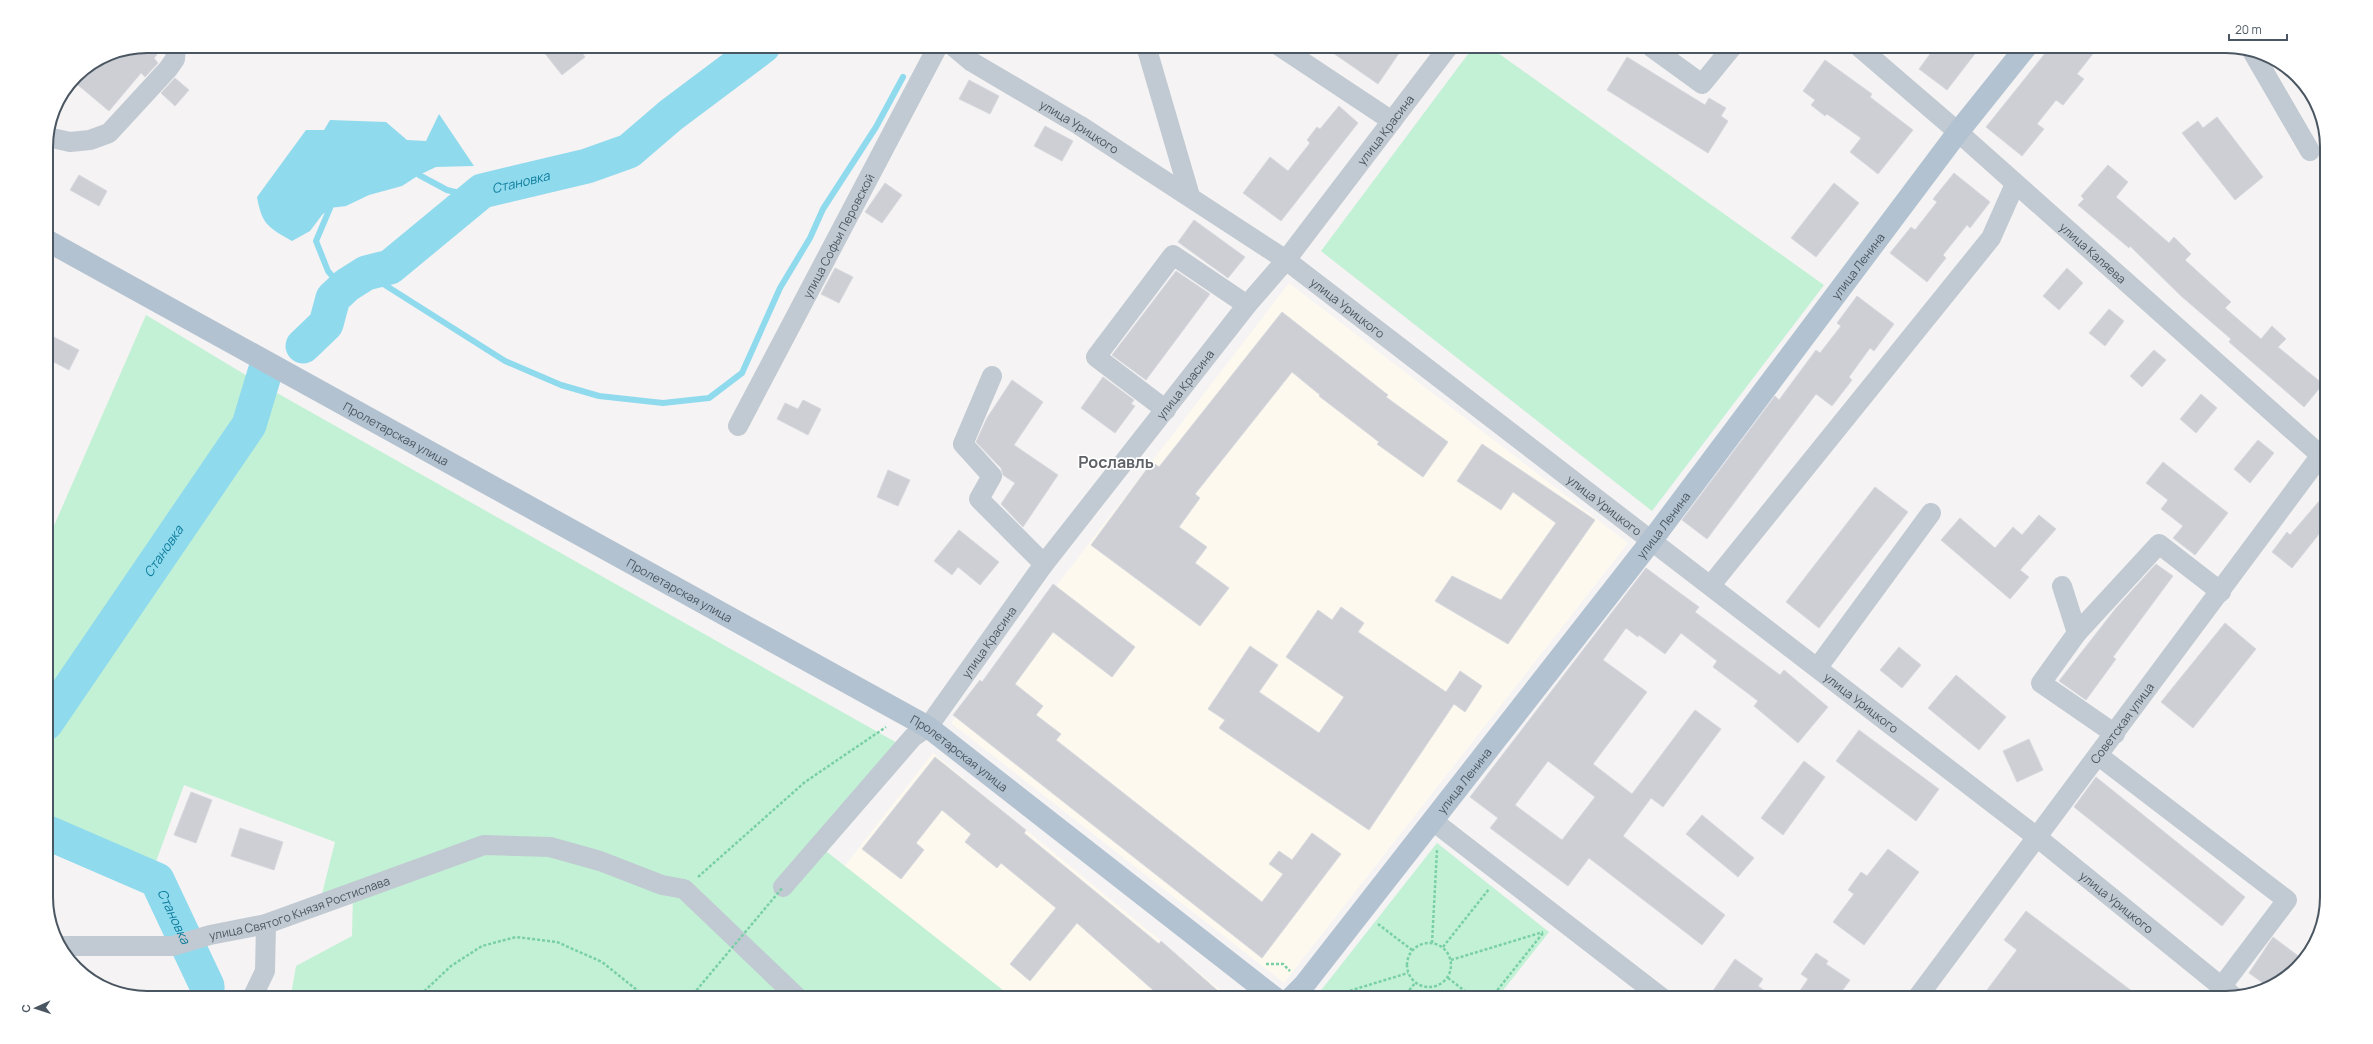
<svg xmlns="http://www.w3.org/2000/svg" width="2373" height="1044" font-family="Manrope,sans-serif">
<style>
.commercial{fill:#fdf9ef}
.green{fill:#c3f1d5}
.water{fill:#90daee}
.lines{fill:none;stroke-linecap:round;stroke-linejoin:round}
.stream{stroke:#90daee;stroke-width:6}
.river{stroke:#90daee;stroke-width:35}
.building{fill:#cdcfd5;stroke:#d7d9de;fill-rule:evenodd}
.path{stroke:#7ad0a6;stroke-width:2.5;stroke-dasharray:3 2;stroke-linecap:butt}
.minor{stroke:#c1cad2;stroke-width:20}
.major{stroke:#b3c2d1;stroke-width:22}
.path-bridge{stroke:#7ad0a6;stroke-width:2.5;stroke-dasharray:3 2;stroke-linecap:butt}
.labels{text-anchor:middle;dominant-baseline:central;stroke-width:3.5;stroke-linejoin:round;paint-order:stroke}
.street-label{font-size:12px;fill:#4a5661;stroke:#fff}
.water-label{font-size:13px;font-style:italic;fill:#0c7c9b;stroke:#fff}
.district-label{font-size:16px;font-weight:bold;fill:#5f6368;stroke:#fff}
.rim{fill:none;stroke:#4a5661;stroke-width:2}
</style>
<rect width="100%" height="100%" fill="#f5f3f3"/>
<path class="commercial" d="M1289,283L1628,543L1284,983L951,723Z
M933,753L1230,998H1013L844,867Z"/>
<path class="green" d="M1474,46H1488L1824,285L1652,511L1321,251Z
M146,315L254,380L899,744L822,848L1013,998H297L291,995L296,966L352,936L353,895L321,898L335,842L184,785L150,878L46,832V544Z
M1437,843L1549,932L1497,998H1315Z"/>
<path class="water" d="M439,114L474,166L436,167L419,175L402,186L369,195L346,206L330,208L322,215L310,231L292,241C268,227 262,225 257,197L306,130H324L330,120L386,122L407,140L426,141Z"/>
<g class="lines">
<path class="stream" d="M419,175L447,190L475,197
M330,208L316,241L328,271L343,289
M366,273L505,361L561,385L599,396L663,403L709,398L742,373L780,288L810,238L823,209L876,127L903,77"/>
<g class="river">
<path id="s1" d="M303,346L326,324L333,298L347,285L366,273L390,267L482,191L587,166L629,151L671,115L763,46"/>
<path id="s2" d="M46,723L249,425L265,372"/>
<path id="s3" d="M46,832L157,880L207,986V998"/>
</g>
</g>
<path class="building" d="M147,46H164L154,58L158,63L145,77L141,73L109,111L72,80L76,75L108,54Z
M539,46H577L585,57L562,75Z
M1323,46H1404L1378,84Z
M1936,46H1981L1947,90L1919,69Z
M2051,46H2099L2077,74L2084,79L2063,105L2056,100L2037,124L2044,129L2022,156L1986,127Z
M1627,57L1705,105L1709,98L1726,108L1721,116L1728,121L1708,153L1607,90Z
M1825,60L1872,94L1870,97L1913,130L1878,174L1850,152L1861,138L1827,114L1825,116L1811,105L1815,100L1803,91Z
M175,78L189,90L175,106L161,93Z
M969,80L999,96L990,114L959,99Z
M1339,106L1358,123L1281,221L1243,193L1270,157L1288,171L1310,143L1307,140L1317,127L1320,129Z
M2217,117L2263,177L2235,200L2182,133L2198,121L2203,128Z
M1045,126L1073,141L1062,161L1034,146Z
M2108,165L2128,182L2116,197L2169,243L2174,237L2191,254L2185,260L2231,302L2225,308L2261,339L2272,326L2286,339L2278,347L2323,384L2304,407L2229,342L2231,339L2181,296L2130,246L2129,248L2078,205L2084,199L2081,196Z
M1954,173L1990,202L1970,228L1967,225L1943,255L1946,258L1927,282L1890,253L1911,227L1915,230L1937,202L1933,199Z
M79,175L107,191L99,206L70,190Z
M885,183L902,195L882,223L865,212Z
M1834,183L1859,203L1816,257L1791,238Z
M1194,220L1245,257L1228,278L1178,242Z
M835,268L853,277L839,303L821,294Z
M2067,268L2083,283L2059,310L2043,296Z
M1176,271L1210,294L1146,380L1112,355Z
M1857,296L1894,324L1874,351L1870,348L1849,377L1852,380L1832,406L1816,394L1707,539L1682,520L1775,396L1779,400L1816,350L1820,353L1841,326L1837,323Z
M2109,309L2124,321L2105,346L2089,333Z
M1282,312L1388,395L1386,397L1448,442L1423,477L1377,444L1379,442L1319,396L1320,395L1292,372L1195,494L1200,498L1179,527L1207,547L1195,563L1229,588L1200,626L1091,545L1152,462L1159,467Z
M52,336L79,350L69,370L46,358V348Z
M2154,350L2166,360L2142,387L2130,376Z
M1103,377L1134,400L1131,404L1135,406L1115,433L1081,408Z
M1012,380L1043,402L1014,445L1058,475L1023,527L1001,504L1015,483L1003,475L1001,468L976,442L987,418Z
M2201,394L2217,408L2196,433L2180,419Z
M803,400L821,409L808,435L777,419L785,403L798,409Z
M2258,440L2274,453L2250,483L2234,469Z
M1482,444L1595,520L1508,644L1435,601L1452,576L1501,600L1556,523L1513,492L1501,510L1457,481Z
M2163,462L2228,513L2195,555L2173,538L2183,526L2161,509L2168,500L2146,483Z
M888,470L910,480L898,506L877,497Z
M1875,487L1908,512L1819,628L1786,602Z
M2327,492V524L2292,568L2272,552L2287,532L2290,535Z
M2039,515L2056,529L2020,570L2029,577L2010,599L1941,540L1960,518L1995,548L2013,527L2022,535Z
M959,530L999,562L980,585L958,567L952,575L934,561Z
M2156,564L2173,576L2113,657L2116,659L2086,700L2059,681L2116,608Z
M1646,568L1699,607L1695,612L1780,675L1784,670L1828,707L1798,743L1754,706L1758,701L1713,667L1717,661L1681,633L1665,654L1639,635L1638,637L1626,628L1603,660L1647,692L1593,764L1632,794L1695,710L1721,729L1663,807L1651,798L1623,836L1725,915L1702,945L1589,858L1568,886L1490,828L1498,818L1470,797ZM1548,761L1595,797L1562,840L1515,805Z
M1053,584L1135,647L1112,677L1053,632L1015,684L1043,706L1036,715L1061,734L1056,740L1262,902L1283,874L1269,864L1279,851L1292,860L1312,833L1341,854L1262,958L953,715L980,680L982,682Z
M1341,607L1364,623L1358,632L1446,692L1460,671L1482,686L1465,712L1454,704L1369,830L1219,728L1225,720L1208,709L1250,646L1278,665L1259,692L1319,733L1344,697L1286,657L1318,610L1332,620Z
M2225,623L2256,649L2193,728L2161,702Z
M1899,647L1921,665L1902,688L1880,670Z
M1956,675L2006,717L1979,750L1928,708Z
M1859,730L1939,789L1916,821L1836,761Z
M2029,739L2043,770L2017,782L2003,751Z
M935,757L1026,830L1024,833L1159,944L1161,941L1226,998H1162L1077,923L1030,981L1010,964L1056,908L1001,863L997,868L965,842L971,834L942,810L916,843L924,850L901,879L862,849Z
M1804,761L1825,777L1783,835L1761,818Z
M2096,777L2245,897L2222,926L2074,807Z
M191,792L212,800L196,843L174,835Z
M1702,815L1754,858L1738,877L1686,834Z
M240,828L283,842L274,870L231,856Z
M1888,849L1919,872L1864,945L1833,922L1854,894L1848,890L1861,872L1867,876Z
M2026,911L2141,998H1981L2017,950L2004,940Z
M2273,937L2301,958L2282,981L2267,986L2249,973Z
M1816,953L1828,961L1826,964L1850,980L1837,998H1795L1808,979L1801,974Z
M1735,959L1763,979L1758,986L1775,998H1708Z"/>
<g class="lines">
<path class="path" d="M698,877L805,782L886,727
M1378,924L1412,950
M1407 965a22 22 0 1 1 44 0a22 22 0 1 1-44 0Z
M1432,943L1437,850
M1443,947L1489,889
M1451,960L1543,932
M1266,964H1283L1290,971
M1448,978L1474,998
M417,998L451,966L482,946L516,937L557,942L602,962L647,998
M1326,998L1408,973
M1403,998L1415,983
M1429,998V988
M1491,998L1543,933"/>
<g class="minor">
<path id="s4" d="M953,46L972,62L1079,125L1286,260L2038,838L2233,996"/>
<path d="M1146,46L1190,196"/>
<path d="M1279,46L1392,121"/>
<path id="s5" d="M1858,46L1958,132L2327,461"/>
<path d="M1651,47L1702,84L1733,46"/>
<path d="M2252,51L2310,151"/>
<path d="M52,138L70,142L90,140L109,133L168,69L175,59L176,46"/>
<path d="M992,376L963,444L992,476L979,499L1044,564"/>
<path d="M1166,410L1096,357L1173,255L1247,305"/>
<path id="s6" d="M738,426L938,46"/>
<path d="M1711,585L1991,238L2015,184"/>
<path d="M2062,586L2077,633L2041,683L2115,734"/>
<path d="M2077,633L2159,544L2221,592"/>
<path d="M1818,667L1931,513"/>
<path d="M2099,756L2287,900L2222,986"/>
<path d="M1433,821L1662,998"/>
<path id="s7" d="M783,887L913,737L928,727L1044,564L1247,305L1286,260L1449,46"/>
<path id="s8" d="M62,946H173L210,935L266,924L484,845L550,847L600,861L662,885L684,889L798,998"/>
<path d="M252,998L265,971L266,924"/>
<path id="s9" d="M1917,998L2327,447"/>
</g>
<g class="major">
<path id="s10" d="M46,240L928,727L1275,998"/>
<path id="s11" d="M1291,998L1304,985L1652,540L1958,132L2027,46"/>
</g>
<path class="path-bridge" d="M690,998L783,887"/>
</g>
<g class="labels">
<g class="street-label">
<text stroke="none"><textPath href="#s4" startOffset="150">улица Урицкого</textPath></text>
<text stroke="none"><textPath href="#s7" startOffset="969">улица Красина</textPath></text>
<text stroke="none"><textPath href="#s6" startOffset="215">улица Софьи Перовской</textPath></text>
<text stroke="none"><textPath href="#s5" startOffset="313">улица Каляева</textPath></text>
<text stroke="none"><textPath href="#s11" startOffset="926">улица Ленина</textPath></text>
<text stroke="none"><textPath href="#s4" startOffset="474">улица Урицкого</textPath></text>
<text stroke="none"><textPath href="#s7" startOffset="645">улица Красина</textPath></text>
<text stroke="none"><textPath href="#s10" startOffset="400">Пролетарская улица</textPath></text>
<text stroke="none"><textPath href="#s4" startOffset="798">улица Урицкого</textPath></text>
<text stroke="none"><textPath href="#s11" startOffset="602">улица Ленина</textPath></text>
<text stroke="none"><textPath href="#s10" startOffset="724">Пролетарская улица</textPath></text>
<text stroke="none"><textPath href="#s7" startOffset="321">улица Красина</textPath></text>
<text stroke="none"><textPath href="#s4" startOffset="1122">улица Урицкого</textPath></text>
<text stroke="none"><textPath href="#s9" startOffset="343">Советская улица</textPath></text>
<text stroke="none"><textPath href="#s10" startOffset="1048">Пролетарская улица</textPath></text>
<text stroke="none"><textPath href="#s11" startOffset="278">улица Ленина</textPath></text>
<text stroke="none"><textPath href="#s4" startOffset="1446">улица Урицкого</textPath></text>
<text stroke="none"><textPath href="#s8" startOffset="243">улица Святого Князя Ростислава</textPath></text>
</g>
<g class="water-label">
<text stroke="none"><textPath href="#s1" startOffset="284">Становка</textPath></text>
<text stroke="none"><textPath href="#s2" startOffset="208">Становка</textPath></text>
<text stroke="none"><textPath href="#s3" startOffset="161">Становка</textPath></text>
</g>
<g class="district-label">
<text x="1116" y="462">Рославль</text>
</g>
</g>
<path d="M0 0H2373V1044H0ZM147 53H2226A94 94 0 0 1 2320 147V897A94 94 0 0 1 2226 991H147A94 94 0 0 1 53 897V147A94 94 0 0 1 147 53Z" fill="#fff" fill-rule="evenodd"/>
<path class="rim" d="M147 53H2226A94 94 0 0 1 2320 147V897A94 94 0 0 1 2226 991H147A94 94 0 0 1 53 897V147A94 94 0 0 1 147 53Z"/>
<g transform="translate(36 1008) rotate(267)" stroke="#ffffff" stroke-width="3" paint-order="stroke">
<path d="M0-3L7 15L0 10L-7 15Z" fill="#4a5661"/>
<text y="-6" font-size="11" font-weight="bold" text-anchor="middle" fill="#4a5661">С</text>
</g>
<path d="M2229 34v6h58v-6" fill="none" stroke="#4a5661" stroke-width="2"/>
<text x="2235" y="34" font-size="12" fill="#4a5661" stroke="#ffffff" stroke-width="3" paint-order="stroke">20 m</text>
</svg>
